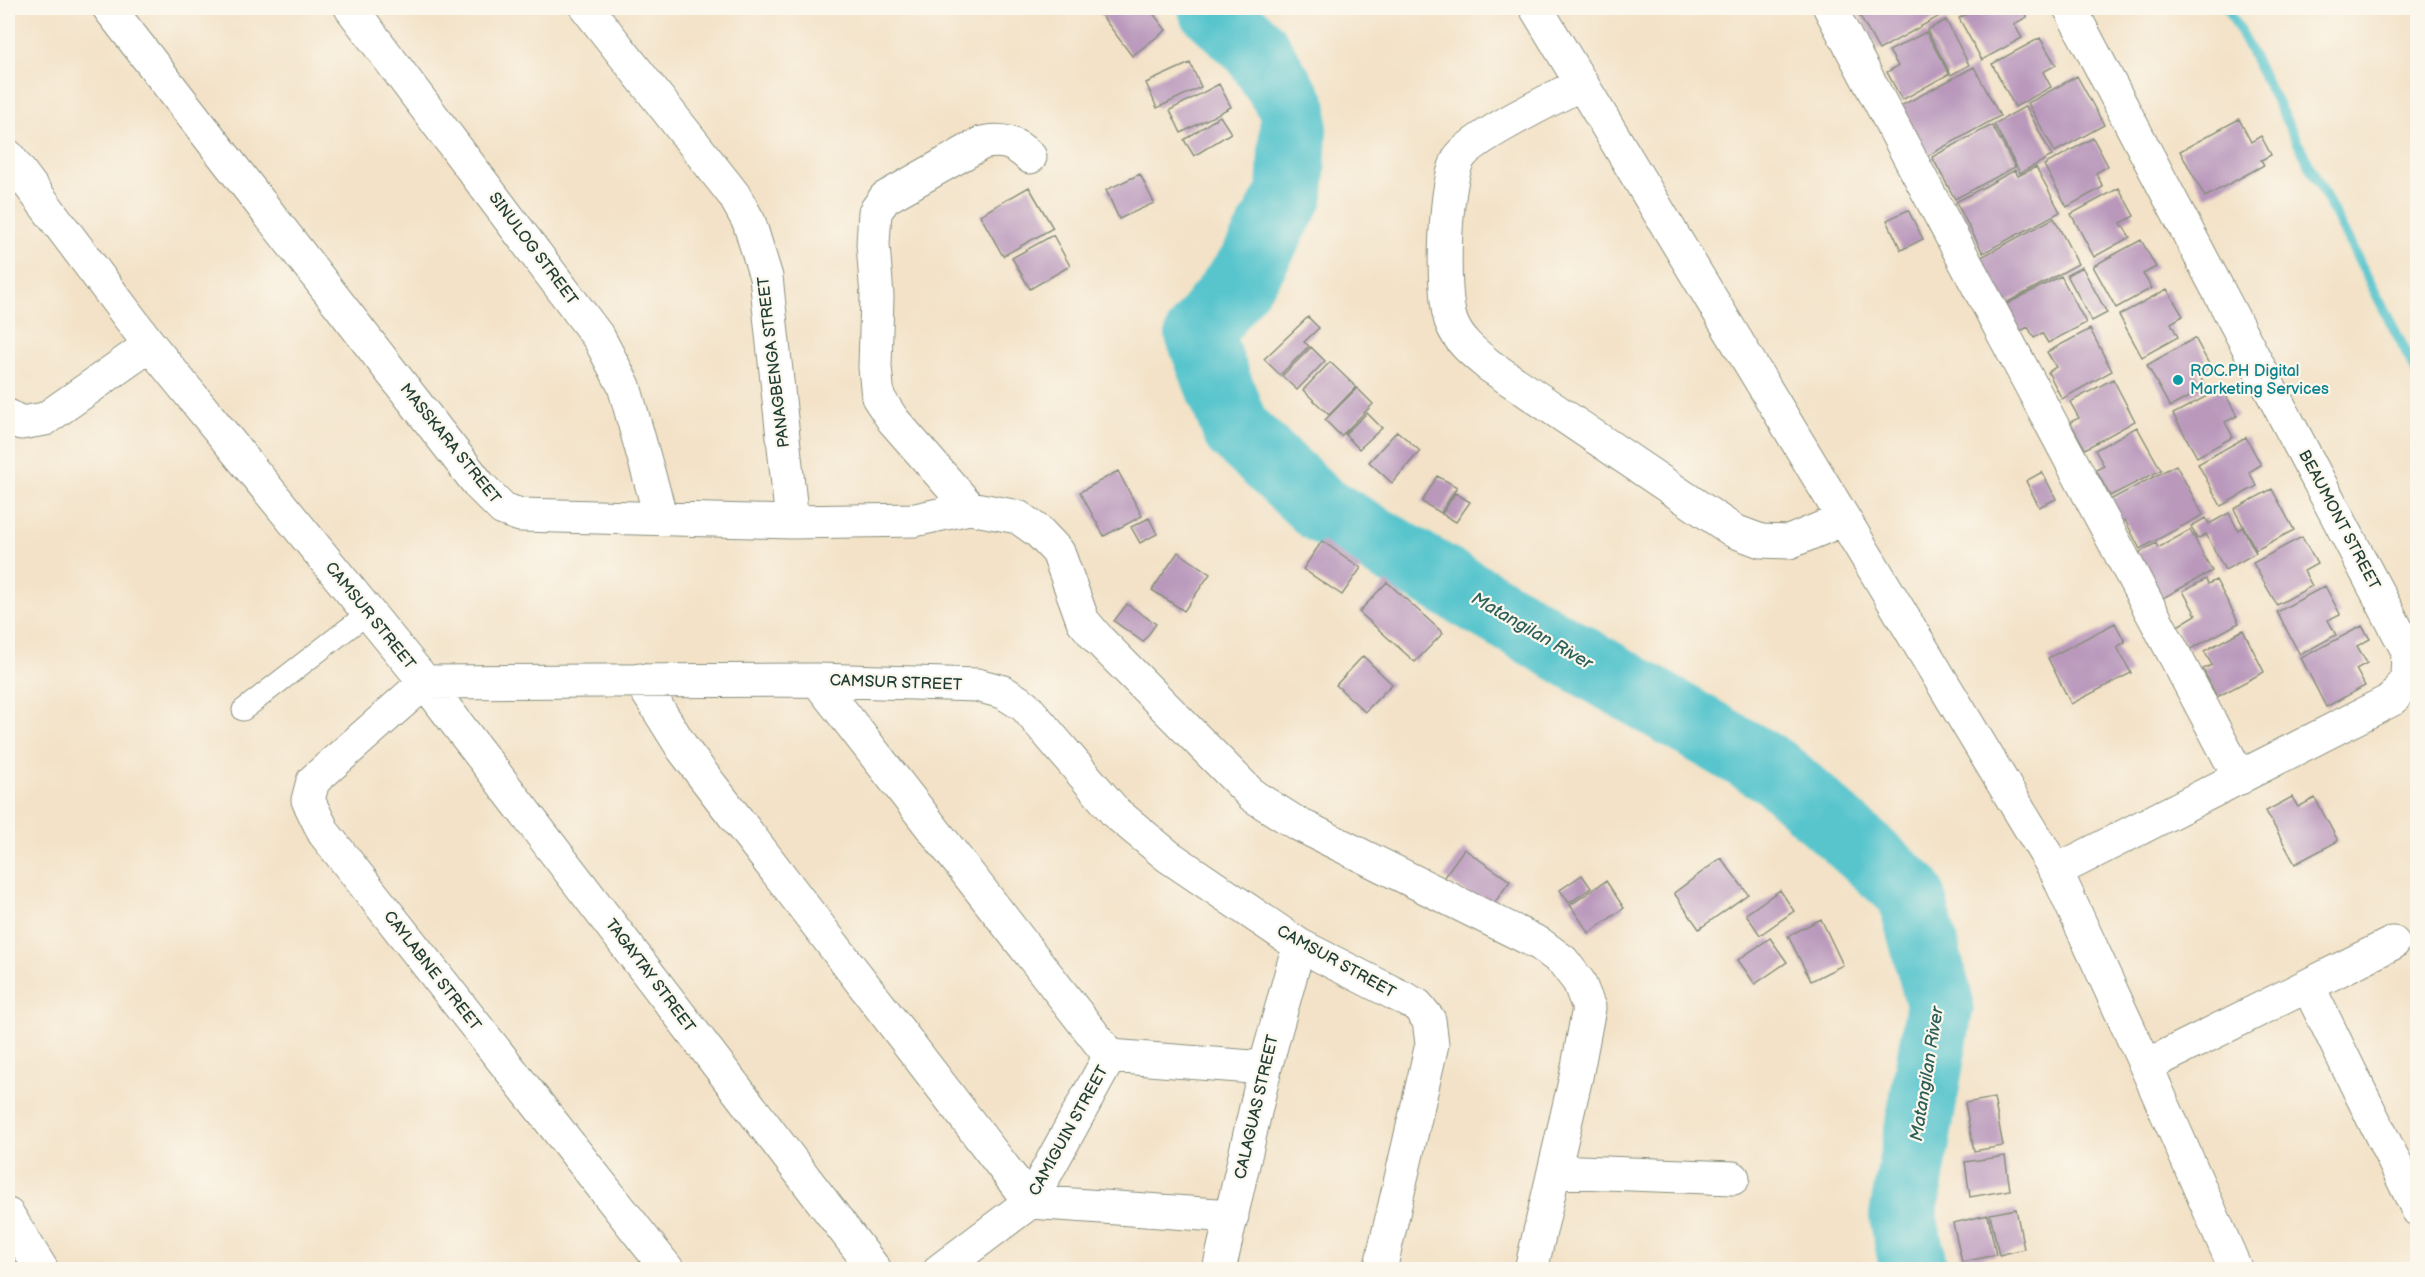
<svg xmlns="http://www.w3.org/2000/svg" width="2425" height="1277" font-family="'Balsamiq Sans',sans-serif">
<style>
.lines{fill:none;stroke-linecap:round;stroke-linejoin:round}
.stream{stroke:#58c5cd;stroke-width:10}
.river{stroke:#58c5cd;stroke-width:68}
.building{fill:#b998bc}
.lane-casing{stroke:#89907e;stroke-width:23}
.street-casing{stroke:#89907e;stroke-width:35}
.lane{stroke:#fff;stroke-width:21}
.street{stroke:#fff;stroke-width:33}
.culture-dot{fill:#0f9aa8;stroke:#fbf7ec;stroke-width:2}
.labels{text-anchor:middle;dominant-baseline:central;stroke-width:4.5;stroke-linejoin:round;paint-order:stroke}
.street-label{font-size:16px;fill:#1f3d34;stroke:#fbf7ec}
.culture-label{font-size:16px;fill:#0d838f;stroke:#fbf7ec;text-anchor:start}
.water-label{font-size:18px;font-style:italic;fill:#2d5f5a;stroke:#fbf7ec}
</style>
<rect width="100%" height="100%" fill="#fbf7ec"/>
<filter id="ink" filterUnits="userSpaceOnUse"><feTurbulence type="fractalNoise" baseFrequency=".0167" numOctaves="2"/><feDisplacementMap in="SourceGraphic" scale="12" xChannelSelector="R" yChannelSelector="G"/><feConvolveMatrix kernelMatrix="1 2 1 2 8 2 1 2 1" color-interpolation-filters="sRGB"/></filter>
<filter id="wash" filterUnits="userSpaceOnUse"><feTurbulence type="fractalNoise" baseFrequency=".008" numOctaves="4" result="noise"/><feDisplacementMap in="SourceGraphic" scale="24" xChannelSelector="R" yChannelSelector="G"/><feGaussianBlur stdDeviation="1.35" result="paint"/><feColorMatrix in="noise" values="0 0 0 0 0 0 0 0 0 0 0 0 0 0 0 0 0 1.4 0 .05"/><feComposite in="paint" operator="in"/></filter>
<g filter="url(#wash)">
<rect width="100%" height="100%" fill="#f3e2c7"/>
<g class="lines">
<path class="stream" d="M2228,8L2418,375"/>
<path class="river" d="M1212,8L1256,49L1294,110L1290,194L1251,266L1199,334L1236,430L1321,509L1777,773L1910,892L1940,1004L1903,1216L1914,1270"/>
</g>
<g id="blocks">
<path class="building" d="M1096,8H1149L1166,30L1132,56Z
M1858,8H1942L1945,13L1879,50L1856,9Z
M1978,8H2021L2027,17L2014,24L2022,38L1982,60L1959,18Z
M1946,20L1969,65L1951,75L1927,30Z
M1926,32L1949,74L1902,100L1887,72L1898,66L1889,51Z
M2040,38L2056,65L2043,72L2051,87L2015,107L1992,64Z
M1190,63L1201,87L1157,108L1146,83Z
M1974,67L2000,116L1922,159L1895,109Z
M2077,76L2104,125L2055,152L2028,103Z
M1219,84L1231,107L1181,133L1170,110Z
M2026,106L2052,156L2020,173L1994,124Z
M1220,116L1231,133L1194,156L1184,140Z
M2239,119L2251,142L2261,136L2271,155L2261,160L2264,165L2205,197L2180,151Z
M1992,125L2015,167L1955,199L1932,157Z
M2093,138L2108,166L2096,173L2103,187L2067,207L2044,165Z
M2036,167L2060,212L1983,253L1956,202L2015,170L2018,176Z
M1140,174L1154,203L1119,219L1106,190Z
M1029,187L1053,228L1003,256L980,215Z
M2119,188L2134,216L2121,223L2130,237L2094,257L2071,214Z
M1908,210L1923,239L1901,250L1887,220Z
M2054,218L2078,264L1997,308L1972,262Z
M1053,235L1070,266L1030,289L1012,258Z
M2141,240L2156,267L2143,274L2152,288L2116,308L2093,266Z
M2082,267L2107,313L2092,321L2067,275Z
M2061,276L2086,323L2048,343L2042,333L2034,338L2028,327L2015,334L2001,307Z
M2167,289L2183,316L2171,323L2178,337L2142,357L2119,315Z
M1308,317L1319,328L1304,342L1309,346L1280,375L1264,359Z
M2090,329L2112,371L2062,399L2048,372L2056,367L2047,352Z
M2195,338L2210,366L2198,373L2206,388L2170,407L2147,365Z
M1311,347L1325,361L1297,390L1282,376Z
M1330,362L1356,387L1329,415L1303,390Z
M2113,379L2135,421L2085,449L2070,422L2079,418L2070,402Z
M1357,388L1373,404L1341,436L1325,420Z
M2222,388L2237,416L2225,422L2233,437L2197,457L2173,414Z
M1367,413L1382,428L1359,449L1345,434Z
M2137,427L2161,470L2110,496L2096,470L2104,466L2095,450Z
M1397,431L1420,451L1392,483L1369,462Z
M2246,437L2261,465L2249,472L2257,486L2221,506L2198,464Z
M2176,465L2203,515L2140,549L2125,520L2116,525L2104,503Z
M1118,471L1142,516L1104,536L1080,492Z
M2042,472L2056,499L2039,507L2026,481Z
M1437,476L1457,487L1441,513L1422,502Z
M2272,489L2294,530L2256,550L2234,509Z
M1455,493L1470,502L1456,522L1442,514Z
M2229,513L2238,530L2242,527L2256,553L2225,570L2206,534L2197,539L2191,526L2206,518L2209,524Z
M1149,518L1157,534L1140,543L1131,527Z
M2190,530L2212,571L2163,598L2148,571L2133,556L2156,543L2158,548Z
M2302,537L2317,564L2304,571L2312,586L2277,605L2253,563Z
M1322,541L1361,568L1342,595L1303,569Z
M1178,552L1210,574L1184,611L1152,590Z
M2206,579L2208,584L2216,580L2239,623L2189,650L2176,627L2196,615L2183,591Z
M1387,582L1443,633L1415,662L1359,612Z
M2325,586L2340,614L2328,620L2336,635L2300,655L2277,612Z
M1127,604L1156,624L1143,642L1114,621Z
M2115,623L2125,642L2117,647L2131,673L2071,704L2048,658Z
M2362,626L2370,639L2357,646L2367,663L2356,669L2365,686L2326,707L2301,658Z
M2243,630L2264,672L2217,697L2203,669L2212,665L2204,651Z
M1363,656L1392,684L1365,712L1336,685Z
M2292,797L2298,807L2315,798L2338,841L2295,864L2266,811Z
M1464,849L1510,881L1490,909L1444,877Z
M1721,858L1748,894L1699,929L1674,893Z
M1582,875L1591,888L1569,903L1560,890Z
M1606,881L1624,908L1589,933L1570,905Z
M1780,890L1794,911L1760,935L1746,914Z
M1821,919L1843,965L1811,981L1788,936Z
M1770,938L1787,962L1755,984L1738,960Z
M1994,1098L2003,1146L1974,1151L1965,1103Z
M2005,1156L2010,1190L1970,1197L1965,1162Z
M2016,1209L2024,1249L1999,1255L1990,1214Z
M1988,1215L1996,1255L1962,1262L1953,1223Z"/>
</g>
</g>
<g filter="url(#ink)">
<use href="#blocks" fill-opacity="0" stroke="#89907e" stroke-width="1.5"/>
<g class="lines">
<defs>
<path id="lane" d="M243,710L368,613"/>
<path id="street" d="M109,8L480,486L503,509L520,515L792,522L915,520L970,508
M351,8L599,338L624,386L661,518
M587,8L734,195L749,222L766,277L792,522
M1536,8L2056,871L2146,1066L2236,1270
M1830,8L2240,778
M1581,84C1556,97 1471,138 1459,158C1444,183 1441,293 1451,321C1458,341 1474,353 1490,366L1734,531L1761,541L1789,542L1844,519
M8,156L150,345L425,682L817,680L977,685L1003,692L1025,706L1116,813L1168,856L1299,945L1417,1005L1429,1020L1432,1044L1380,1270
M1030,157C1015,143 1003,138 982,143L885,198L875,212L873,244L877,296L875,367L878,397L893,420L970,508L1018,517L1039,532L1058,552L1083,621L1099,640L1253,796L1296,823L1540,944L1563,961L1579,982L1589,1008L1576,1077L1531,1270
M8,416L21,423L45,419L150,345
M640,680L683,749L1030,1202L1232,1216
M817,680L1110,1056L1265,1068
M2056,871L2393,699L2407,678L2408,651L2070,8
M2308,986L2418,1210
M2146,1066L2393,943
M1554,1171L1733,1178
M8,1215L42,1270
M668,1270L324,833L308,800L313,781L425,682L875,1270
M940,1270L1030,1202L1110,1056
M1219,1270L1265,1068L1299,945"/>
</defs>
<use href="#lane" class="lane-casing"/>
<use href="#street" class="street-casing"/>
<use href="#lane" class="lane"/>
<use href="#street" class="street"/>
</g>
</g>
<circle class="culture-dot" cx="2178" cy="380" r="6"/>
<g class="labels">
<g class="street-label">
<text transform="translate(533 249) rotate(53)">SINULOG STREET</text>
<text transform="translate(774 362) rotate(-97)">PANAGBENGA STREET</text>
<text transform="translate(450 444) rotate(51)">MASSKARA STREET</text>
<text transform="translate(2339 520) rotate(62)">BEAUMONT STREET</text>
<text transform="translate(370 616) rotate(51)">CAMSUR STREET</text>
<text transform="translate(896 683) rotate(2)">CAMSUR STREET</text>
<text transform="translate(1336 962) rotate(29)">CAMSUR STREET</text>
<text transform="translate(432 971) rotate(52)">CAYLABNE STREET</text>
<text transform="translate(650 976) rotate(53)">TAGAYTAY STREET</text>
<text transform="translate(1257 1107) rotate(-77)">CALAGUAS STREET</text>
<text transform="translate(1069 1131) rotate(-61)">CAMIGUIN STREET</text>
</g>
<g class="culture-label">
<text x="2190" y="371">ROC.PH Digital<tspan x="2190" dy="18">Marketing Services</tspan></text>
</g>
<g class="water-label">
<text transform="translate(1532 631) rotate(30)">Matangilan River</text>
<text transform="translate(1927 1074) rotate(-81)">Matangilan River</text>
</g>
</g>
<rect width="2425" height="1277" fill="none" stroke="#fbf7ec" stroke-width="30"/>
</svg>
